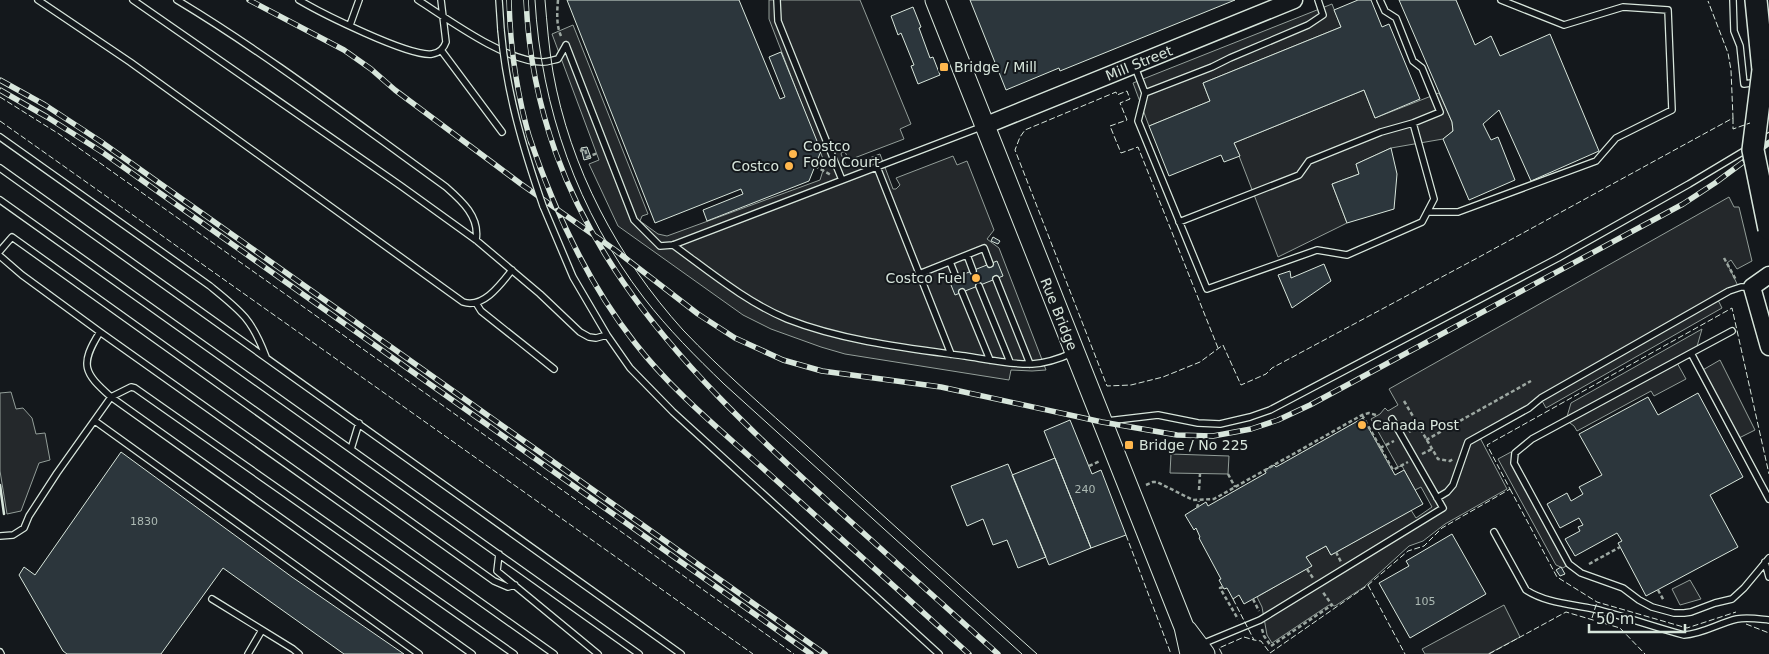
<svg xmlns="http://www.w3.org/2000/svg" width="1769" height="654" viewBox="0 0 1769 654" font-family="'DejaVu Sans',sans-serif">
<rect width="100%" height="100%" fill="#14181c"/>
<path fill="#24282b" stroke="#939e99" d="M769 0H860L911 124 900 129 904 139 849 160 845 152H842L841 154 846 165 848 166 880 154 893 189H896L900 185 896 178 953 156 957 165 967 161 994 230 987 239 999 248 1046 370 1032 371 1011 370 1009 380 845 354 821 347 771 329 743 315 618 226 589 164 599 160 552 34 573 25 648 214 642 216 640 221 658 234 667 236 820 180 825 164 769 19Z
M1332 4 1341 27 1203 83 1210 101 1149 126 1133 83Z
M1364 90 1375 118 1439 93 1452 122 1453 131 1443 139 1391 148 1356 164 1359 174 1332 184 1347 223 1278 257 1234 143Z
M1729 197 1734 207H1739L1752 261 1737 269 1731 260 1727 263 1739 288 1717 298 1722 308 1546 408 1541 399 1479 436 1507 489 1445 524 1423 541 1409 546 1364 587 1335 606 1329 605 1272 643 1267 635 1262 607 1257 597 1311 566 1306 557 1326 546 1331 555 1411 510 1416 518 1432 507 1421 487 1415 490 1402 466 1398 467 1371 419 1380 414 1385 408 1388 411 1398 405 1389 389Z
M1702 329 1696 350 1676 361 1686 379 1654 396 1651 391 1577 431 1574 426 1566 420 1571 403Z
M1720 360 1755 430 1737 439 1701 371Z
M11 392 16 409 23 408 32 418 36 434 45 433 50 460 39 463 21 511 7 514 0 471V393Z
M1511 452 1515 453 1514 457 1569 564 1563 568 1556 565 1498 459Z
M1171 454 1229 456 1228 474 1170 473Z
M1690 580 1701 599 1680 605 1672 589Z
M1504 605 1520 637 1488 654H1425L1422 649Z"/>
<path fill="#2c363c" stroke="#d8e6dc" d="M567 0H739L780 99 785 97 769 57 781 52 821 151 809 181 707 221 703 210 743 194 741 189 655 223Z
M970 0H1235L1060 71 1059 68 1006 90Z
M1358 0H1371L1382 27 1389 24 1420 99 1375 118 1364 90 1234 143 1240 156 1224 162 1221 155 1169 176 1149 126 1210 101 1203 83 1341 27 1334 10Z
M1399 0H1456L1475 45 1491 36 1500 56 1550 34 1599 151 1531 181 1499 110 1483 124 1491 140 1498 137 1515 180 1469 200 1443 139 1453 131 1452 122Z
M913 7 921 27 919 28 930 58 933 57 940 75 918 84 911 66 914 65 901 33 898 35 891 16Z
M587 147 591 158 584 160 581 148Z
M1391 148 1397 174 1394 209 1347 223 1332 184 1359 174 1356 164Z
M993 237 1000 241 998 244 991 241Z
M997 261 1003 276 955 295 949 280Z
M1324 264 1331 281 1292 308 1278 275 1290 271 1291 278Z
M1698 393 1743 477 1710 495 1738 547 1646 596 1618 543 1622 541 1617 533 1575 556 1565 539 1580 531 1578 527 1583 525 1579 518 1560 528 1547 504 1567 493 1571 501 1583 494 1579 487 1602 475 1579 434 1648 397 1658 415Z
M1363 418 1395 475 1404 470 1423 504 1331 555 1326 546 1306 557 1312 566 1244 604 1239 595 1233 599 1227 588 1224 589 1219 580 1221 579 1199 538 1200 537 1196 528 1194 530 1185 515 1206 502 1208 506 1266 473 1265 470 1274 465 1276 467Z
M1070 420 1092 474 1101 470 1126 535 1091 548 1044 431Z
M121 452 292 577 404 654H344L223 568 161 654H67L63 651 19 575 24 567 35 575Z
M1055 458 1091 548 1049 565 1012 475Z
M1008 464 1046 557 1018 568 1007 540 993 545 983 519 967 526 951 486Z
M1452 534 1486 594 1410 638 1379 583 1409 566 1406 561Z
M1561 567 1565 574 1560 576 1556 570Z"/>
<g fill="none" stroke-linecap="round" stroke-linejoin="round">
<defs>
<path id="lane" d="M38 0 130 62 463 302C483 309 501 284 512 270
M133 0 401 186 476 240 540 294 580 332 589 337 596 338 607 335
M177 0C270 56 358 124 446 187 462 201 480 217 476 240
M299 0C321 13 409 57 432 54 439 53 444 48 446 42L441 0
M418 0C449 20 506 62 543 62 548 62 553 60 558 59L566 45
M499 0 501 30
M777 0 778 21 842 180
M1733 0 1734 31 1740 46 1744 84 1758 82
M350 25 359 0
M566 45 634 220 660 246 673 245 981 127
M441 50 502 132
M1135 67 1145 93 1212 67 1230 58 1308 25 1323 15 1318 0
M1145 93 1138 121 1207 289 1317 250 1347 255 1422 222 1434 199 1413 123
M0 137 210 286C241 311 252 319 266 357
M1759 142 1769 136
M877 167 951 354
M0 168 681 654
M0 200 639 654
M543 206 573 277 607 335 630 368 673 412 939 654
M1428 212H1458L1596 161 1616 138 1672 110 1668 10 1623 7 1564 25 1501 0
M1179 222 1299 175 1309 161 1381 132 1413 123 1440 112 1422 68 1413 61 1396 18 1385 11 1380 0
M673 245C709 271 746 302 787 319 843 341 906 348 965 356 985 359 1013 365 1032 364 1047 363 1059 359 1072 353
M0 251 12 237 494 581 508 587 515 585
M967 255 973 271
M0 256 22 275 100 332 554 654
M950 262 956 277
M919 274 984 248 990 264
M996 279 1030 364
M979 286 1010 362
M962 292 990 360
M476 303 481 311 554 369
M100 332C79 365 84 373 111 397L472 654
M1691 353 1732 331
M95 421 419 654
M1107 421 1158 415 1198 423 1220 424 1250 417 1270 410 1558 258 1689 184 1749 148
M351 449 359 423
M1437 498 1447 492 1453 485 1468 442 1529 408 1541 398 1729 291 1741 287H1750
M1769 499 1691 353 1532 439 1515 453 1514 463 1569 564 1581 573 1623 588 1639 600 1652 607 1674 613H1684L1691 612 1715 603 1732 599 1744 588 1769 558
M1494 532 1526 590C1546 603 1571 604 1594 609 1624 616 1654 627 1684 635 1703 634 1719 623 1737 619 1748 617 1759 619 1769 620
M0 536 13 535 24 528 29 516 57 473 111 397 131 387 135 388 514 654
M499 554 497 571 598 654
M1765 562 1769 577
M212 599 293 649 299 654
M1202 644 1260 620 1443 508 1392 419
M0 652 1 654
M248 654 262 630"/>
<path id="secondary" d="M984 126 1294 0
M1752 287 1769 347
M1752 287 1769 275"/>
<path id="primary" d="M935 0 1184 627 1190 654
M1187 630 1205 654"/>
<path id="highway" d="M1756 0 1763 70"/>
</defs>
<use href="#lane" stroke="#d8e6dc" stroke-width="8"/>
<use href="#secondary" stroke="#d8e6dc" stroke-width="19"/>
<use href="#primary" stroke="#d8e6dc" stroke-width="21"/>
<use href="#highway" stroke="#d8e6dc" stroke-width="24"/>
<path stroke="#9da8a2" stroke-width="2.5" stroke-dasharray="4 2.5" stroke-linecap="butt" d="M558 0C557 12 556 27 562 38
M580 151 585 149 587 157 598 153
M815 166 831 175
M1724 258 1736 280
M1404 401 1438 459 1450 461 1453 459
M1362 415 1393 470 1408 462
M1409 432 1419 427
M1426 440 1531 381
M1380 448 1394 441
M1422 454 1432 449
M1089 466 1100 461
M1228 474 1235 487
M1146 485 1153 482H1157L1193 500 1214 499 1362 415 1369 413 1376 415
M1199 490 1200 474
M1197 508 1199 501
M1336 552 1341 562
M1589 564 1620 547
M1307 569 1313 578
M1223 587 1220 588 1238 619
M1658 590 1664 601
M1253 599 1259 611
M1262 629 1264 636 1271 646 1332 605 1322 591"/>
<use href="#lane" stroke="#14181c" stroke-width="5.5"/>
<use href="#secondary" stroke="#14181c" stroke-width="16"/>
<use href="#primary" stroke="#14181c" stroke-width="19"/>
<use href="#highway" stroke="#14181c" stroke-width="21"/>
<path stroke="#d8e6dc" stroke-width="1" d="M535 0C541 108 578 212 644 298 668 329 696 357 724 384L1022 654
M545 0C547 24 549 48 553 72 570 168 618 258 683 330 722 371 765 408 807 446 883 516 960 585 1037 654"/>
<defs>
<path id="rail" d="M249 0 344 50 371 69 395 90 521 184 615 250 698 314 735 338 783 360 822 371 941 387 1102 422 1177 435 1213 436 1251 429 1278 420 1310 405 1683 204 1715 183 1769 143
M509 0C510 48 517 96 531 143
M526 0C536 223 674 362 830 503 886 553 942 604 998 654
M0 80 45 105 100 141 825 654
M0 90 47 117 102 152 811 654
M529 136C554 210 587 282 635 343 673 392 722 431 767 472 835 533 902 593 969 654"/>
</defs>
<use href="#rail" stroke="#d8e6dc" stroke-width="5.5"/>
<use href="#rail" stroke="#14181c" stroke-width="4" stroke-dasharray="11" stroke-linecap="butt"/>
<defs>
<path id="lane-bridge" d="M501 30C506 91 523 148 543 206"/>
<path id="highway-bridge" d="M1763 70 1753 150 1769 229"/>
</defs>
<use href="#lane-bridge" stroke="#d8e6dc" stroke-width="8" stroke-linecap="butt"/>
<use href="#highway-bridge" stroke="#d8e6dc" stroke-width="24" stroke-linecap="butt"/>
<use href="#lane-bridge" stroke="#14181c" stroke-width="5.5"/>
<use href="#highway-bridge" stroke="#14181c" stroke-width="21"/>
<path stroke="#d8e6dc" stroke-width="1" stroke-dasharray="6 2.5" stroke-linecap="butt" d="M0 97 59 134 794 654
M1733 118V129L1750 123
M0 121 753 654
M1218 348 1138 147 1121 153 1110 126 1127 120 1120 103 1130 99 1127 91 1117 95 1116 92 1025 130 1020 137 1015 150 1107 386 1131 385 1163 377 1200 362 1223 345 1241 385 1266 374 1272 368 1481 256 1733 118 1731 70 1728 53 1708 1
M1510 489 1557 577 1597 602 1687 628 1736 612
M1126 535 1171 654
M1368 585 1405 654
M1233 599 1254 640 1261 641 1270 653 1368 585 1408 551 1424 546 1442 528 1510 489 1487 445 1732 308 1769 474
M1592 618 1597 602
M1746 624 1769 633
M1222 654 1219 648 1244 637 1254 640
M1489 654 1566 612 1620 628 1645 654"/>
<path stroke="#d8e6dc" stroke-width="2.5" d="M0 485 4 514"/>
</g>
<g fill="#ffb74d" stroke="#14181c" stroke-width="2">
<rect x="939" y="62" width="10" height="10" rx="2.5"/>
<circle cx="793" cy="154" r="5"/>
<circle cx="789" cy="166" r="5"/>
<circle cx="976" cy="278" r="5"/>
<circle cx="1362" cy="425" r="5"/>
<rect x="1124" y="440" width="10" height="10" rx="2.5"/>
</g>
<g text-anchor="middle" dominant-baseline="central" stroke-width="4" stroke-linejoin="round" paint-order="stroke">
<g font-size="11" fill="#adbab4">
<text x="1085" y="489">240</text>
<text x="144" y="521">1830</text>
<text x="1425" y="601">105</text>
</g>
<g font-size="14" fill="#d8e6dc" stroke="#14181c">
<text transform="translate(1139 63) rotate(-22)">Mill Street</text>
<text transform="translate(1059 314) rotate(68)">Rue Bridge</text>
</g>
<g font-size="14" fill="#d8e6dc" stroke="#14181c" text-anchor="start">
<text x="954" y="67">Bridge / Mill</text>
<text x="803" y="146">Costco<tspan x="803" dy="16">Food Court</tspan></text>
<text x="779" y="166" text-anchor="end">Costco</text>
<text x="966" y="278" text-anchor="end">Costco Fuel</text>
<text x="1372" y="425">Canada Post</text>
<text x="1139" y="445">Bridge / No 225</text>
</g>
</g>
<path d="M1589 624v8h96v-8" fill="none" stroke="#d8e6dc" stroke-width="2.5"/>
<text x="1596" y="624" font-size="15" fill="#d8e6dc" stroke="#14181c" stroke-width="4" paint-order="stroke">50 m</text>
</svg>
